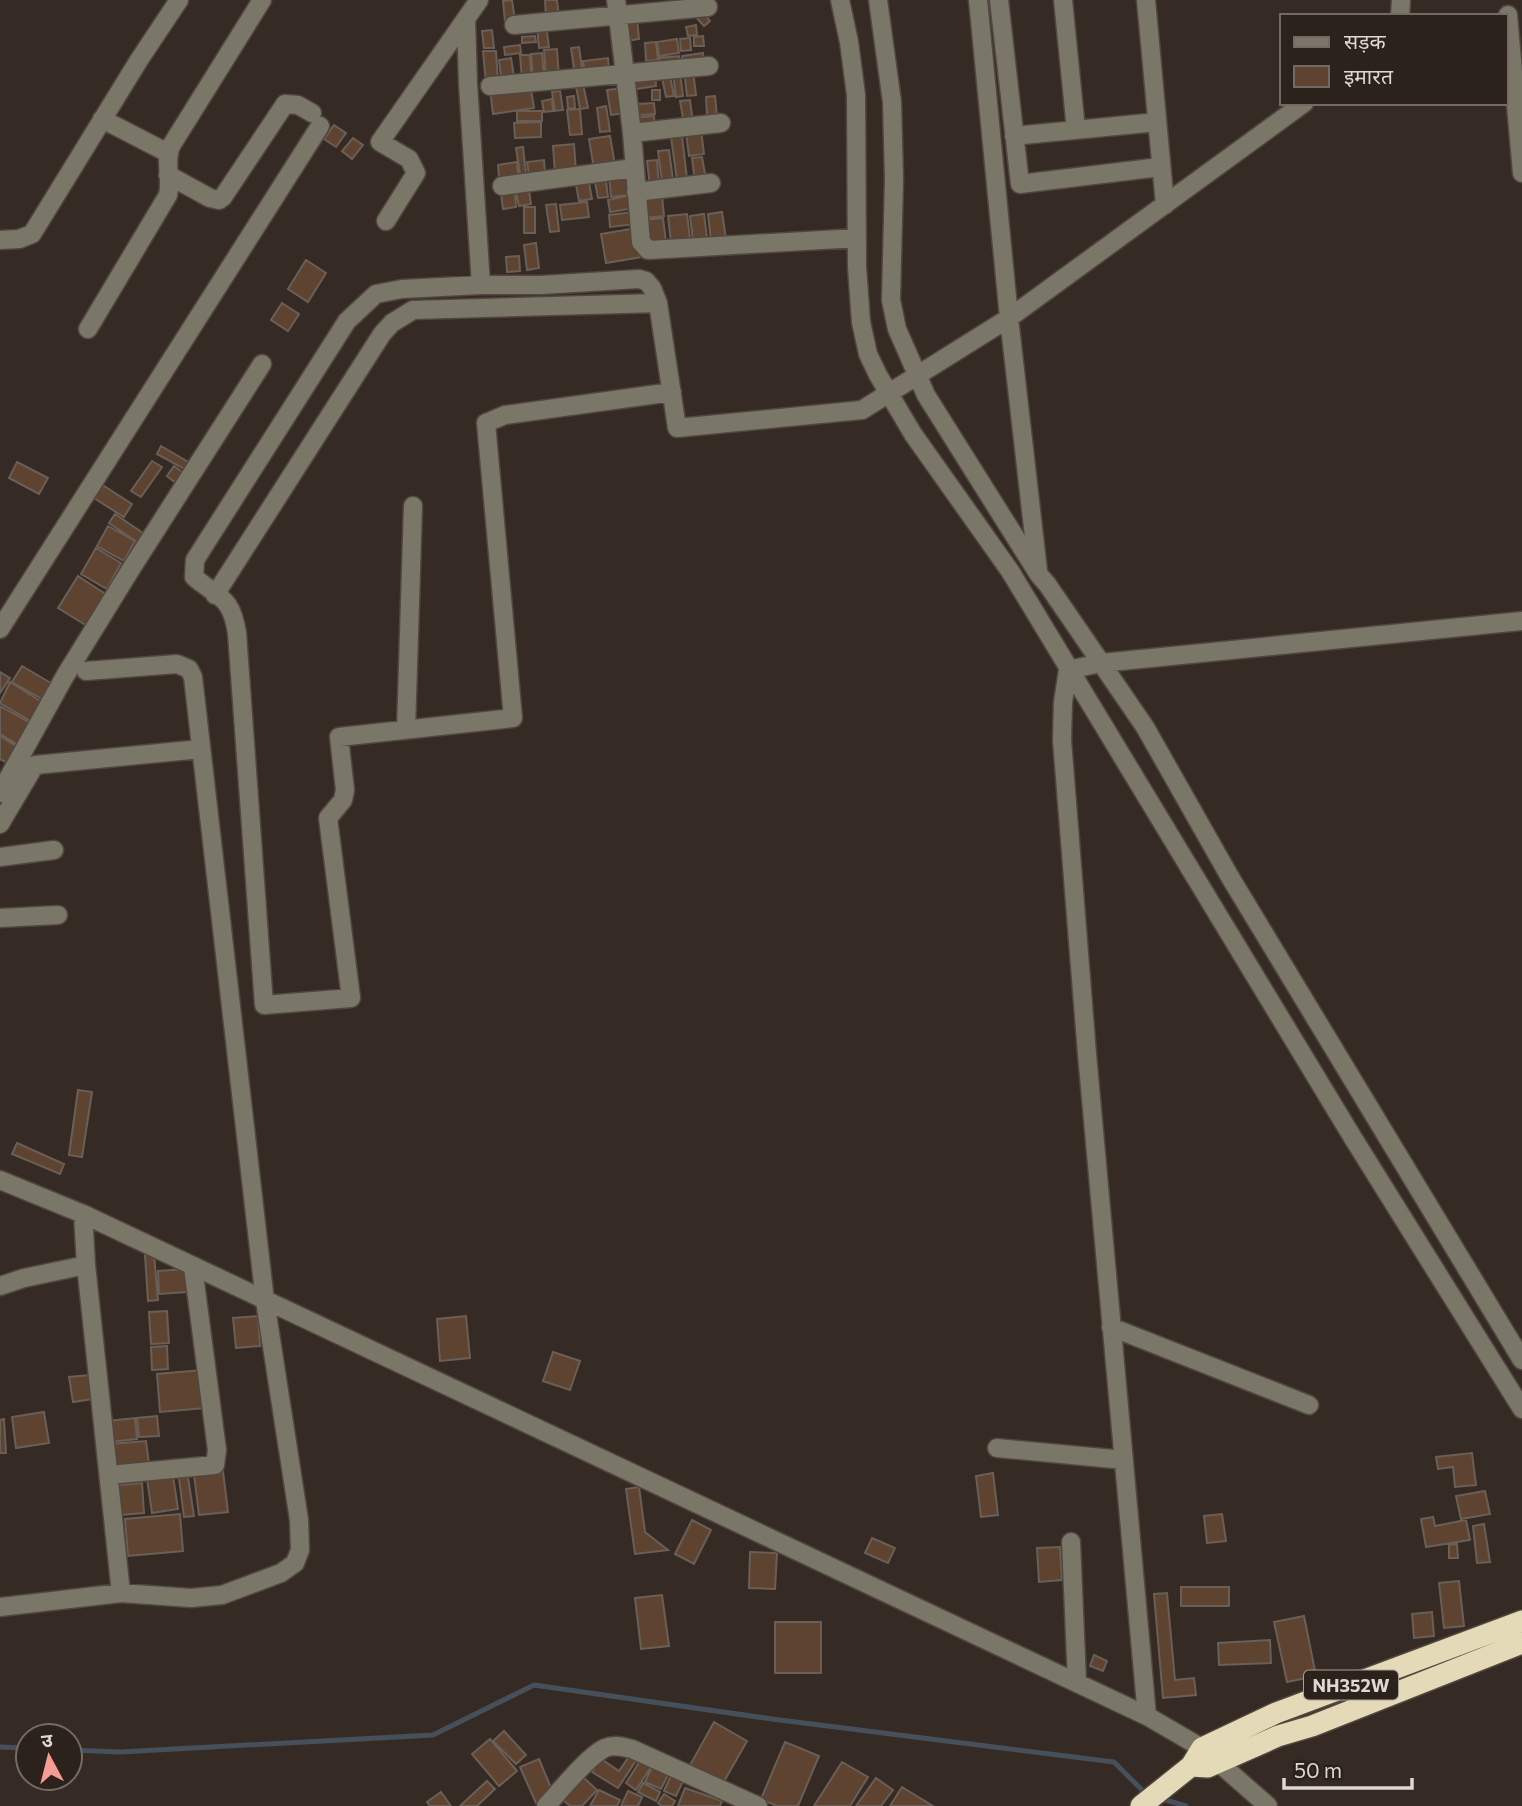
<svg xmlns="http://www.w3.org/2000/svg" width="1522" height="1806" viewBox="0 0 1522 1806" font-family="Commissioner,'Noto Sans Devanagari',sans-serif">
<rect width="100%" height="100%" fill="#362b24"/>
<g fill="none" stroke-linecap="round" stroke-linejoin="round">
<path stroke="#45505c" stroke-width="5" d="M0 1747 28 1748
M70 1750 120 1752 433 1735 534 1685 772 1719 1114 1762 1146 1794
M1159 1798 1186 1806"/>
</g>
<path fill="#5d4330" stroke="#6a5f57" stroke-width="2" d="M512 0 515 21 505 22 503 1Z
M545 0H557L559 18 546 19Z
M702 10 710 21 704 26 695 16Z
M637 18 639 39 626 41 623 20Z
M546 25 549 47 539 48 537 27Z
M696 25 697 35 688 36 686 27Z
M492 30 494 48H484L482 31Z
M535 36 536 42 522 43V37Z
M703 36 704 46H694V37Z
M690 38 691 50 681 51 680 39Z
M677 39 679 53 659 56 657 42Z
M656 42 658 60 646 61 645 43Z
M520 45 521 53 505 55 504 47Z
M579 47 583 75 575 76 571 48Z
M557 49 559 77 546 78 544 50Z
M483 51H496L498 82 486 83Z
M542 53 544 77 533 78 531 54Z
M703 53 704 64 683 67 682 56Z
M520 55H530L531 78 522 79Z
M679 56 680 67 661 69 659 58Z
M511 58 515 82 502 84 499 60Z
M608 58 609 71 585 74 583 61Z
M693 70 696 95 687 96 684 71Z
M669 71 674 96 666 97 661 73Z
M680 72 683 96 676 97 673 73Z
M655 74 656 86 630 90 628 78Z
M530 83 534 108 493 114 490 89Z
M583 84 588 108 580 109 576 86Z
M622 88 626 113 611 115 607 90Z
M652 90H660V100H652Z
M560 91 563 110 555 111 552 92Z
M574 96 575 108 568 109 567 97Z
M715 96 717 116 707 117 706 97Z
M552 99 553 111 544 112 542 101Z
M690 100 693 123 684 124 680 101Z
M654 103 655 114 639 115 638 104Z
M606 106 610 131 600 132 597 108Z
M580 109 582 134 570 135 567 110Z
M517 111H542V121H517Z
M654 116 655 130 634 131 633 118Z
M541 122V137L515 138 514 123Z
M334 125 346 133 336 147 324 139Z
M701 130 704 154 689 156 686 132Z
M610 136 615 165 594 169 589 139Z
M682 136 687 179 677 181 671 137Z
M353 138 363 145 352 159 342 151Z
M574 144 576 171 555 173 553 146Z
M523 147 526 174 520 175 516 148Z
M669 150 673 180 662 182 658 151Z
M702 157 706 180 695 182 692 158Z
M544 160 545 174 529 175 527 162Z
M657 160 659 185 650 186 647 161Z
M517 162 518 176 499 178 498 165Z
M627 175 629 195 611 197 609 176Z
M588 177 592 199 579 201 575 179Z
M606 181 608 197 598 198 595 182Z
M529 190 531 204 519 206 516 192Z
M515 192 516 207 503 209 501 194Z
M632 195 635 208 610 212 608 200Z
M662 195 664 216 644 218 642 197Z
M587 202 589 217 562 220 560 205Z
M556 204 559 231 550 232 546 205Z
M524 207H535V233H524Z
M634 212 636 224 610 227 609 215Z
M722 212 726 239 711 241 708 214Z
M687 214 690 239 671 242 668 216Z
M704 214 707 238 693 240 690 216Z
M663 218 666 243 645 246 643 220Z
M637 228 642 257 606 263 601 234Z
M536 243 539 268 527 270 524 245Z
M519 256 520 271 507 272 506 257Z
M306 260 326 273 308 302 288 289Z
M282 303 299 314 288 331 271 320Z
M161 446 190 463 186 470 157 454Z
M152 461 162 467 141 497 131 491Z
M17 462 48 478 39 494 9 478Z
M174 466 185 474 177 484 167 476Z
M98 482 132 504 124 517 89 495Z
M115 514 143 533 137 542 109 523Z
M108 526 135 541 124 561 97 546Z
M96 548 121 563 107 589 81 574Z
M78 576 107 595 87 626 58 608Z
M22 666 56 686 47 702 12 682Z
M0 672 10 678 0 693Z
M10 682 45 704 34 723 0 703Z
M0 706 34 725 22 747 0 734Z
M0 736 21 749 11 765 0 759Z
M78 1090 92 1092 82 1157 69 1155Z
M17 1143 64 1164 60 1174 12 1154Z
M154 1254 158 1300 148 1301 145 1255Z
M185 1269 187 1292 159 1294 158 1271Z
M167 1311 169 1343 151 1344 149 1312Z
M258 1316 260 1346 236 1348 233 1318Z
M466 1316 470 1358 440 1361 437 1319Z
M167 1346 168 1369 152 1370 151 1347Z
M553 1352 580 1361 570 1390 543 1381Z
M202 1370 205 1408 160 1412 157 1374Z
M90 1375 93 1399 73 1402 69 1377Z
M44 1412 49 1443 16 1448 12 1417Z
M157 1416 159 1436 139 1437 137 1418Z
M135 1418 137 1439 110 1442 108 1421Z
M4 1419 6 1453H0V1420Z
M146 1441 149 1464 113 1468 111 1444Z
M1472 1453 1476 1485 1455 1487 1453 1467 1438 1469 1436 1457Z
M223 1471 228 1512 199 1515 194 1474Z
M993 1473 998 1515 981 1517 976 1476Z
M173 1476 178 1509 152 1513 147 1479Z
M188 1477 194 1516 184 1517 179 1478Z
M142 1483 144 1513 121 1515 119 1485Z
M639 1487 645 1532 668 1550 635 1554 626 1489Z
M1485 1491 1490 1514 1461 1519 1456 1496Z
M180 1514 183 1551 128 1556 125 1519Z
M1222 1514 1226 1541 1207 1543 1204 1516Z
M1433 1517 1435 1526 1466 1520 1470 1540 1426 1547 1421 1519Z
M692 1520 711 1530 694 1564 675 1554Z
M1484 1524 1490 1562 1477 1563 1473 1526Z
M872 1538 895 1548 888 1563 865 1553Z
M1457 1544 1458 1558H1449V1545Z
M1060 1547 1062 1580 1039 1582 1037 1548Z
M750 1552 777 1553 775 1589 749 1588Z
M1459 1581 1464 1626 1444 1628 1439 1583Z
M1181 1587H1229V1606H1181Z
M1167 1593 1175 1680 1194 1678 1196 1695 1163 1698 1154 1594Z
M662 1595 669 1646 641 1649 635 1598Z
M1432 1612 1434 1636 1414 1638 1412 1614Z
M1304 1616 1316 1676 1287 1682 1274 1622Z
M775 1622H821V1673H775Z
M1270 1640 1271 1663 1219 1665 1218 1643Z
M1094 1655 1107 1661 1103 1671 1090 1666Z
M714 1722 747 1741 722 1785 689 1767Z
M504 1731 526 1755 516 1764 493 1741Z
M490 1739 517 1771 499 1786 472 1754Z
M785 1742 819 1756 798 1806H777L761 1799Z
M630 1755 637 1759 618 1788 592 1772 601 1759 619 1771Z
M539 1759 554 1795 536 1803 520 1767Z
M640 1761 651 1767 636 1790 626 1783Z
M842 1762 868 1777 850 1806H814Z
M653 1765 669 1773 661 1789 645 1782Z
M672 1773 684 1779 676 1796 664 1791Z
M584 1778 597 1790 582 1806H570L563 1800Z
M876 1778 893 1790 881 1806H856Z
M487 1781 495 1789 477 1806H460Z
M643 1783 660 1792 656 1801 638 1792Z
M902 1787 933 1806H890Z
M685 1788 722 1801 720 1806H678Z
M599 1790 620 1800 617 1806H590Z
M628 1791 642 1797 638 1806H621Z
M441 1792 451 1806H430L427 1802Z
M664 1794 675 1801 672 1806H662L658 1803Z"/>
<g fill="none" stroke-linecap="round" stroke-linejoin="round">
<defs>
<path id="minor" d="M616 0 632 133 641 242 648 250 857 238
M840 0 849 42 856 95 857 267 861 322 868 354 878 375 913 434 1010 571 1353 1138 1522 1409
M878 0 892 102 894 179 891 300 897 329 926 395 1039 575 1047 584 1145 727 1230 877 1522 1360
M978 0 1009 318 1038 571
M999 0 1020 184 1160 167
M1063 0 1076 130
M1146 0 1165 205
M1508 15 1522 173
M1400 16 1401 0
M466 20 468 84 481 285
M514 25 708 7
M490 86 709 66
M102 119 168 153
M632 133 721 123
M1014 136 1157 122
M168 175 210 198 219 200 223 197 285 104 298 105 312 113
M502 186 634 168
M636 192 711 183
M386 221 416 173 409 159 380 142 479 0
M0 240 19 239 32 234 139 60 179 0
M88 329 168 195C172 178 164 163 171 146L262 0
M672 392 505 415 486 423 513 718 339 737 345 790 343 800 328 818 351 998 264 1005 237 633C231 596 220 599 194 577L195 560 347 321 376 294 402 289 481 285H541L639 279 646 281 652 288 658 303 677 428 862 410 1009 318 1304 103
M215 595 382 334 392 323 413 310 658 303
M0 629 320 126
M406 730 413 506
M0 793 65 676 131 569 262 364
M0 824 35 765 201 749
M0 857 54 850
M0 918 58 915
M0 1180 83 1214 1147 1716 1202 1748 1268 1806
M83 1214 86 1265 121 1593
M0 1286 24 1278 86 1265
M1111 1327 1309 1405
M997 1448 1124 1460
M109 1475 215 1465 217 1450 193 1267
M1071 1542 1077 1682
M0 1607 121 1593 191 1598 222 1595 281 1573 295 1563 300 1550 299 1520 265 1301 193 677 189 669 177 664 86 671
M1147 1716 1087 1054 1062 740 1063 702 1068 670 1101 663 1522 621
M546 1806C560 1791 588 1756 605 1748 614 1744 623 1747 632 1749L758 1806"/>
<path id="highway" d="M1191 1766 1208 1767 1278 1736 1312 1726 1522 1643
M1141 1806 1191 1766 1202 1748 1276 1713 1522 1621"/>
</defs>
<use href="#minor" stroke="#514740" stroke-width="21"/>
<use href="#highway" stroke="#514740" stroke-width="24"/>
<use href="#minor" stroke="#7a7668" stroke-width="18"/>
<use href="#highway" stroke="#e5dab7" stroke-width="21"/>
</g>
<g text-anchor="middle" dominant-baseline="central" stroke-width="5" stroke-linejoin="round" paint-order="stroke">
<rect fill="#2b221b" stroke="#a8a19b" stroke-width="2" x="1304" y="1670.5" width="94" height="29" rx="5"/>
<g font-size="18" font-weight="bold" fill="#ded7d2">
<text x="1351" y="1685">NH352W</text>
</g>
</g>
<rect x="1280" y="14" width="228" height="91" fill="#2b221b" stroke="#736a64" stroke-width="2"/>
<rect x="1294" y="37" width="35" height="10" fill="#7a7668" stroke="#736a64" stroke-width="2"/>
<text x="1344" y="49" font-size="21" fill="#ded7d2">सड़क</text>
<rect x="1294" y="66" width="35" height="21" fill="#5d4330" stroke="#736a64" stroke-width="2"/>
<text x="1344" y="84" font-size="21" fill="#ded7d2">इमारत</text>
<g transform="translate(49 1757) rotate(353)"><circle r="33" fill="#2b221b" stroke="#736a64" stroke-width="2"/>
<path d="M0-5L12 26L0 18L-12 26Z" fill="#f59c93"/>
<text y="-10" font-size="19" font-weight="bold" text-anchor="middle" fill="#ded7d2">उ</text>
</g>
<path d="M1284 1778v10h128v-10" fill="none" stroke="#ded7d2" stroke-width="3.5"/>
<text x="1294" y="1778" font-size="21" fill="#ded7d2" stroke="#2b221b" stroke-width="5" paint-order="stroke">50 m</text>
</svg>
